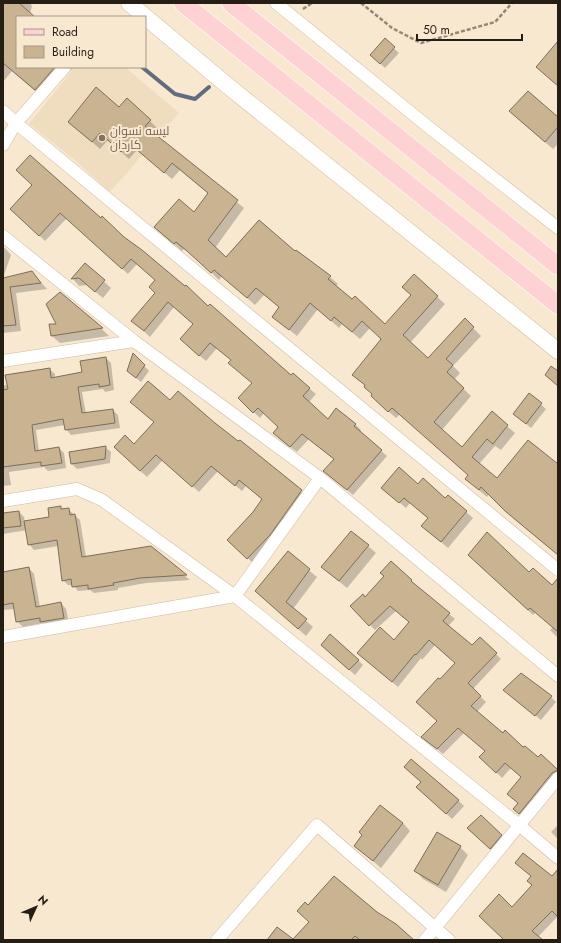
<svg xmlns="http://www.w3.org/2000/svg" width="561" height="943" viewBox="0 0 561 943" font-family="Jost,Cairo,sans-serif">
<rect width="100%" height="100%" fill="#f8e8d0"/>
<path fill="#f0dcbe" d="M75 67H125L179 113 110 192 75 160 29 124Z"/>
<path fill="#0003" d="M3 3H30L32 6 30 14 33 17H17V67H74L44 99 12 71 3 82Z
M385 40 399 53 385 68 371 55Z
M119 108 150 121 157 128 153 133 244 208 215 248 226 259 295 253 330 277 338 284 336 286 385 325 412 295 414 276 445 304 410 343 428 360 465 320 481 336 453 366 460 373 454 380 471 396 442 430 462 448 492 413 515 433 501 450 495 446 479 464 497 479 558 466V555L513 518 489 494 487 497 474 486 466 479 469 475 400 414 396 418 379 403 382 339 370 328 360 339 342 324 339 328 318 309 297 336 273 317 280 308 264 295 255 305 222 276 219 280 196 258 184 249 182 251 163 235 194 213 209 194 180 170 172 179 137 150 129 159 108 140 100 149 69 122Z
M558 118V144L553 149 518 119Z
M33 185 123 237 291 377 293 374 310 389 316 394 309 402 328 420 355 424 361 430 360 432 387 456 353 495 331 477 335 460 309 439 297 452 280 439V427L264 413 260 418 245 404 253 383 232 360 217 348 206 361 187 345 194 324 174 307 150 337 133 321 156 293V280L137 264 128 274 67 218 45 241 12 209Z
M5 248 11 255 3 278 32 272 47 289 16 293 21 331 3 333V249Z
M85 264 111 288 103 298 87 285 79 286 73 279Z
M60 293 102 329 109 336 60 343 52 336 58 325Z
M134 355 149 371 141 382 128 371Z
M106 358 111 363 114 390 105 392 103 389 82 392 86 414 113 410 118 415 120 428 71 435 66 429 65 425 36 430 39 451 59 448 64 453 66 468 48 471 44 467 9 472 11 485 3 486V386L49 369 55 374V378L83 373Z
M529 394 546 409 531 428 514 414Z
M170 402 215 424 307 497 254 564 235 546 263 500 246 486 242 491 218 471 199 492 163 460 147 477 121 453 134 445 155 423Z
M106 448 111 452 110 463 77 469 72 464 70 453Z
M418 485 445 500 448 496 473 518 448 548 422 526 429 519 410 503 406 508 389 494Z
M60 507 63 510 68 509 80 520 86 557 150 547 190 580 146 583 118 588V590L94 593 90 590 78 591 73 585H68L63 580 58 546 34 550 29 544 27 530 3 534V515L19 512 24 517 25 522 50 518Z
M368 546 376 553 347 588 330 574Z
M288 553 317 577 293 609 313 627 306 636 264 598Z
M474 560 529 573 558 591V638L550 630 553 627 536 612 533 615Z
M391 562 416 587 455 619 448 626 472 646 480 638 501 659 473 689 486 702 477 712 503 734 538 759 541 756 558 771V778L525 819 514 809 519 803 523 778 511 768 502 778 481 757 486 752 464 733 443 754 428 742 438 721 440 681 456 663 435 645 422 660 421 658 398 687 358 653 394 641 410 622 396 611 375 630 352 606 365 598 385 576Z
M29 568 34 574 40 607 61 603 66 609 69 623 47 627 43 623 23 627 17 621 15 609 3 610V572Z
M327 650 358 660 363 665 355 675Z
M504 690 551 697 556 702 541 720Z
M440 783 464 806 452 819 423 792Z
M481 816 506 841 495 854 469 828Z
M403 823 410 831 381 868 355 846Z
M558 825V839L551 832Z
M460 847 468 855 446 892 423 879 416 871Z
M522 869 558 880V916L538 937 541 940H505L512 908 533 886 532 877Z
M309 906 376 913 412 940H294L310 922Z"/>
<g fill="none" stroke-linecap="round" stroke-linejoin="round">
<path stroke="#606d81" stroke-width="4" d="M142 67 175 94 195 99 209 87"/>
</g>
<path fill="#c9b390" stroke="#7c6e59" d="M3 3H19L35 17H17V67H55L35 90 3 63Z
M385 38 395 47 380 64 370 55Z
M558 41V86L536 67Z
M96 87 119 107 127 98 151 120 145 126 238 200 208 240 226 257 259 220 295 251 296 250 331 276 328 279 352 299 355 296 385 324 411 295 402 287 414 274 438 296 403 335 428 358 465 318 474 327 446 359 453 365 447 372 464 388 434 422 462 447 492 411 508 425 493 444 487 439 472 457 497 478 528 440 558 464V555L505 511 481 487 479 490 465 479 468 475 392 408 388 412 371 396 372 394 364 387 365 385 352 375 381 339 362 321 352 332 334 317 331 321 310 303 289 330 272 317 279 307 256 288 247 298 214 270 211 273 187 251 176 242 174 244 154 227 179 199 194 212 208 193 172 163 164 173 129 143 121 152 100 133 92 142 68 122Z
M528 91 558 117V127L545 142 509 111Z
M30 155 101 218 102 216 124 237 142 250 185 286 186 285 208 306 210 304 291 375 293 373 310 388 303 396 328 419 336 408 356 424 354 426 382 450 347 490 323 471 334 459 302 434 290 447 273 433 278 427 258 408 253 413 238 398 252 383 228 363 231 360 210 343 199 356 180 339 193 324 168 302 144 331 131 321 155 293 149 287 155 280 131 259 122 269 60 213 39 236 10 209 32 185 16 170Z
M85 263 105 280 95 292 79 278 71 279Z
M32 271 41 283 10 287 16 325 3 326V278Z
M60 292 103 328 51 336 49 324H56L46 304Z
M133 353 145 365 136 378 127 371Z
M106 357 110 385 99 387V384L78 387 82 413 113 409 115 423 65 430 63 419 32 425 35 451 59 447 62 463 41 466V462L3 467V390L8 389 5 375 50 368 51 378 82 372 80 361Z
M551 366 558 371V386L545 375Z
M148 381 170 400 178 391 215 423 238 441 240 440 302 490 270 535 247 559 227 540 253 512 262 499 239 480 235 486 211 466 192 487 156 455 140 471 114 447 125 435 134 444 154 422 130 402Z
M529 393 542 403 526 424 513 414Z
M106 446 105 459 71 464 69 452Z
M399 467 418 484 423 478 445 498 448 495 467 511 441 542 421 526 428 518 404 498 399 503 381 488Z
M61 506V509L69 508 70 515 75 514 82 557 151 546 187 575 140 578 113 583 114 585 88 589V585L72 587 71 579 62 581 57 540 28 545 24 521 49 517 48 508Z
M19 511 21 526 3 528V513Z
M351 531 369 545 339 581 321 567Z
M487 532 529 572 533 568 552 585 558 578V632L530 608 528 610 468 555Z
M288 551 310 569 286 602 307 619 298 629 255 591Z
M391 561 412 580 411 581 450 613 443 621 472 645 480 637 497 653 468 683 481 696 471 706 503 733 505 730 523 747 525 746 538 757 541 754 558 770 552 773 519 814 513 809 518 803 507 794 521 777 505 763 496 773 479 757 485 751 458 728 437 749 421 737 437 721 416 702 438 678 440 679 455 663 429 640 416 655 415 654 392 682 357 653 380 627 394 640 409 622 390 606 369 626 350 606 363 594 365 597 384 576 380 573Z
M29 567 36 607 61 602 64 618 40 622V618L16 622 13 603 3 605V572Z
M330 634 359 660 349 670 321 645Z
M521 673 552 696 535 716 503 690Z
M411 759 459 800 446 814 416 787 421 782 404 767Z
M380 805 403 823 373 861 354 846 362 835 359 832Z
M481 815 502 835 490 849 467 828Z
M437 832 461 846 438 885 414 871Z
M523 853 552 876 558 869V917L552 911 532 931 543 940H504L479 916 499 894 512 907 532 885 527 881 531 876 515 863Z
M334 876 377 912 396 924 414 940H360L355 936 351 940H267L277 927 293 939 309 922 297 911 305 902 308 905Z"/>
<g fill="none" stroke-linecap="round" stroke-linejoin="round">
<defs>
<path id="street" d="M276 3 431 129 558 228
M3 111 16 123 65 67
M3 145 16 123 558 570
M3 236 134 341 320 478 558 676
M3 361 134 341
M3 501 77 489 102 500 235 596 519 825 558 858
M3 637 235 596 320 478
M217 940 317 825 449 940
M425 940 558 778"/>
<path id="secondary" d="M129 3 228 86 558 351"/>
<path id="primary" d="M183 3 558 305
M231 3 558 266"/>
</defs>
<use href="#street" stroke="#cabba4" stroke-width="13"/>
<use href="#secondary" stroke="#cabba4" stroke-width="17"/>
<use href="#primary" stroke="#fff" stroke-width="19"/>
<path stroke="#938877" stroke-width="2.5" stroke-dasharray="4 2" stroke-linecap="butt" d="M361 3 392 28 421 43 495 22 512 3
M303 9 312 3"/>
<use href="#street" stroke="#fff" stroke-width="12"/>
<use href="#secondary" stroke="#fff" stroke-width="16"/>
<use href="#primary" stroke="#fed2d5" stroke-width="18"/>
</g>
<circle fill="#8d6e63" stroke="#f8e8d0" stroke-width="1.5" cx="102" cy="138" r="4"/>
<g text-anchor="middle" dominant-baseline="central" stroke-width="4" stroke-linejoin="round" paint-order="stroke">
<g font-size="12" fill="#785e54" stroke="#f8e8d0" text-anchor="start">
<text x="110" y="131">لیسه نسوان<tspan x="110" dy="14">کاردان</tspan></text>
</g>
</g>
<rect width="561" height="943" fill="none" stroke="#241e15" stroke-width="8"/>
<rect x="16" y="16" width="130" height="52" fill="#f8e8d0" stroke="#a39785"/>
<rect x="24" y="29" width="20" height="6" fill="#fed2d5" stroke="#a39785"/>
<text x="52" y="36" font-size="12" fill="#241e15">Road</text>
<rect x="24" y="46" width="20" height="12" fill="#c9b390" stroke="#a39785"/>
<text x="52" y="56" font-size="12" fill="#241e15">Building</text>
<g transform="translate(36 907) rotate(46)" stroke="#f8e8d0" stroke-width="3" paint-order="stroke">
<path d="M0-3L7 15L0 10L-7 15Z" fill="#241e15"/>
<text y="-6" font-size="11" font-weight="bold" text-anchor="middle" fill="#241e15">N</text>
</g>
<path d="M417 34v6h105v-6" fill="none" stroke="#241e15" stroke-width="2"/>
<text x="423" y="34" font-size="12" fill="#241e15" stroke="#f8e8d0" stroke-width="3" paint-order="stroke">50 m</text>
</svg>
